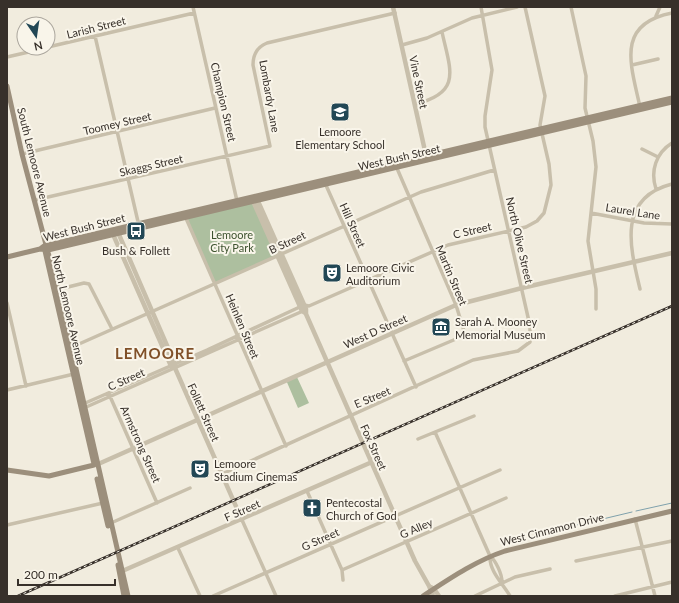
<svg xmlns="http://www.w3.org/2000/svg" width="679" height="603" viewBox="0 0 679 603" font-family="Lato,sans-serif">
<rect width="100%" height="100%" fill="#f1ecde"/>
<path fill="#adbf9f" d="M253 201 277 257 215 284 186 217Z
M296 375 309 403 298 408 286 380Z"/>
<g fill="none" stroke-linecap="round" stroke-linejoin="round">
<path stroke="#7fa1ac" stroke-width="1" d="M636 511 672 503
M586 523 632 512
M559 529 581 524"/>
<path stroke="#c8bfab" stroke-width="3.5" d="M193 7 237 201
M571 7 586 76 585 108 593 141 596 167 588 241 596 289V309
M656 16 660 7
M95 36 139 226
M402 45 427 38 472 18 517 7
M48 47 194 13
M7 57 46 48
M632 65 658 59
M415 104C463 93 450 69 442 32
M640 107C631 65 615 24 672 13
M642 149 658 157
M22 154 215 108
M396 166 456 305 464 331 462 335 456 339 404 361
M325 183 416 387
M656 189C650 171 656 153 672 143
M35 200 270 146 253 65C253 54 257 47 267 43L395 13
M591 213 644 223 672 224
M185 216 286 446
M640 289C630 247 617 198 672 184
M56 290 84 283 89 284 112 329
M7 303 26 386
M70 348 421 192 494 170
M7 390 74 374
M109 394 157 503
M83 404 207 350 304 305 309 306 448 245 526 227 537 221 544 213 551 185 549 164 540 125 545 96 525 7
M84 408 303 311
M435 432 490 556C489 571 503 584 510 596
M418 439 474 416
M222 474 473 360 518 351 530 342V326L485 127V116L492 70 481 7
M307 491 342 570 343 580
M635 519 655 596
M242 520 276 596
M111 523 190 488
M7 525 103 503
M178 548 200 596
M490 556C496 561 502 574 502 582
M576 561 672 541
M342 570 506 498
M213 596 500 470
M475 596 515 577 550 569
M615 596 672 582"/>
<path stroke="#c8bfab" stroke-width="4.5" d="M393 7 427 160
M254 198 253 201 302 311 305 313
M257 199 306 309V314L415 561 429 586 433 596
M117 230 175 364V368
M112 232 171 366 175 368 242 520
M96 465 456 305 522 288 672 253
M120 572 372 462
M431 587 434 589 439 596"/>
<path stroke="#9c8f7c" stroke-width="5" d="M7 86 22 154 58 290 128 596
M40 249 48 250 672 102
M45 251 94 464
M7 257 40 249 44 246 672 98
M7 470 49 476 94 465
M97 479 108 526
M118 565 124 596
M423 596C449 579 475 561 505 551L672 511"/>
<defs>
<path id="rail" d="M18 596 672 306"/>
</defs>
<use href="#rail" stroke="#37302a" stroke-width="2.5"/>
<use href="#rail" stroke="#f9f5ea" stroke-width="1" stroke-dasharray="3" stroke-linecap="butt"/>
</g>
<defs>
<symbol id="school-square" viewBox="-11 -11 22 22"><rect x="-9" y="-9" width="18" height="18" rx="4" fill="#224755" stroke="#f9f5ea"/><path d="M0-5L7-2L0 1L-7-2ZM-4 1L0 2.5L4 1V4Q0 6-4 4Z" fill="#fff"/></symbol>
<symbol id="bus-square" viewBox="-11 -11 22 22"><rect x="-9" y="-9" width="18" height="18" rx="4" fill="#224755" stroke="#f9f5ea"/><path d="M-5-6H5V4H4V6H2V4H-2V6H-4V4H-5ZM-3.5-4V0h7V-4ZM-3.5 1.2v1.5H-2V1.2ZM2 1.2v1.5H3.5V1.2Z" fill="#fff"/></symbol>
<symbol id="theatre-square" viewBox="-11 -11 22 22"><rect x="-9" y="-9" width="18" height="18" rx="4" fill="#224755" stroke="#f9f5ea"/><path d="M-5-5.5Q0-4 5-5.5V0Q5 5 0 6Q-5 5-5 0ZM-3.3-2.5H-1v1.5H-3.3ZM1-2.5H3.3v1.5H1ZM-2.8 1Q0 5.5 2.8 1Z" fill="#fff"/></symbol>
<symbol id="museum-square" viewBox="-11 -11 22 22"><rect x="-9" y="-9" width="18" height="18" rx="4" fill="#224755" stroke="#f9f5ea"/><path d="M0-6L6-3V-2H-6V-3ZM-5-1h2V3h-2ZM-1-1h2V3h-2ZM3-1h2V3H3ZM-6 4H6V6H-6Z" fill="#fff"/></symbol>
<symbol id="church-square" viewBox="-11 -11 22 22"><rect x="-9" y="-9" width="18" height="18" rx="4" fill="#224755" stroke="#f9f5ea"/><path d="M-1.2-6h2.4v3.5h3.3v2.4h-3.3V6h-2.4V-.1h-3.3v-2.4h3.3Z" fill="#fff"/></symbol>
</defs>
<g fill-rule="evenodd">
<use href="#school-square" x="329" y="101" width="22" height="22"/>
<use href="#bus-square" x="125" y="220" width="22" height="22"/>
<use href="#theatre-square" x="321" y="262" width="22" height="22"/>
<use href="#museum-square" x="430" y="316" width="22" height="22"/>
<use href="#theatre-square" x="189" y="458" width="22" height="22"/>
<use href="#church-square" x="301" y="497" width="22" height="22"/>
</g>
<g text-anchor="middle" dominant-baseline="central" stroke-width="4" stroke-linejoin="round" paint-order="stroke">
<g font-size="11" fill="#37302a" stroke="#f9f5ea">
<text transform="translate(96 27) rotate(-14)">Larish Street</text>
<text transform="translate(419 82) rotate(78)">Vine Street</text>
<text transform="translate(270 96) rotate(80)">Lombardy Lane</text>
<text transform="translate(224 102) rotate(77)">Champion Street</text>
<text transform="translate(117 123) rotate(-13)">Toomey Street</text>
<text transform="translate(399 157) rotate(-13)">West Bush Street</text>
<text transform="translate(35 162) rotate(76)">South Lemoore Avenue</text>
<text transform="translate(151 165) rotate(-13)">Skaggs Street</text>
<text transform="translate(633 211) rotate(9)">Laurel Lane</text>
<text transform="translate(353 225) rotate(66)">Hill Street</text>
<text transform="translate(84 227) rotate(-14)">West Bush Street</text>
<text transform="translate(472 230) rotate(-13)">C Street</text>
<text transform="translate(520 240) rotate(77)">North Olive Street</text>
<text transform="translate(287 242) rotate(-25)">B Street</text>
<text transform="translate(452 275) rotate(67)">Martin Street</text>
<text transform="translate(69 310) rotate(77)">North Lemoore Avenue</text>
<text transform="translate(243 326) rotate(67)">Heinlen Street</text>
<text transform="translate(375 331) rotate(-24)">West D Street</text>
<text transform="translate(126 379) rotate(-24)">C Street</text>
<text transform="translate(372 397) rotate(-23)">E Street</text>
<text transform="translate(204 412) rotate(66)">Follett Street</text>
<text transform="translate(141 444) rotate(66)">Armstrong Street</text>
<text transform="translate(374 447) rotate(66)">Fox Street</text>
<text transform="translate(242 510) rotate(-24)">F Street</text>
<text transform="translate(416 528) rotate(-24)">G Alley</text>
<text transform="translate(552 529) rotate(-14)">West Cinnamon Drive</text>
<text transform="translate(320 539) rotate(-24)">G Street</text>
</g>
<g font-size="11" fill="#37302a" stroke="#f9f5ea" text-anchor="start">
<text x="340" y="131" text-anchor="middle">Lemoore<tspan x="340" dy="13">Elementary School</tspan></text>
<text x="136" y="250" text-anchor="middle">Bush &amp; Follett</text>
<text x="346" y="267">Lemoore Civic<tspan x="346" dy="13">Auditorium</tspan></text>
<text x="455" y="321">Sarah A. Mooney<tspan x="455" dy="13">Memorial Museum</tspan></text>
<text x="214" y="463">Lemoore<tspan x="214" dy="13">Stadium Cinemas</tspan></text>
<text x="326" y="502">Pentecostal<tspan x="326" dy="13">Church of God</tspan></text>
</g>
<g font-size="11" fill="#3e532f" stroke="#f9f5ea">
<text x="232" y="234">Lemoore<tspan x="232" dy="13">City Park</tspan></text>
</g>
<g font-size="15" font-weight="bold" letter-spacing="1" fill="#805028" stroke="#f9f5ea">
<text x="155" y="353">LEMOORE</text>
</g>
</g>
<rect width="679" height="603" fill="none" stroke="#37302a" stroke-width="16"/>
<g transform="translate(36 36) rotate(167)"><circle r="19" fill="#f9f5ea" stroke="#aba69d"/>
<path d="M0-3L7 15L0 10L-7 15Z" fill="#224755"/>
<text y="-6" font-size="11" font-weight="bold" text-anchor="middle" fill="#37302a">N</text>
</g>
<path d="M18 579v6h97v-6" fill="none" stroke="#37302a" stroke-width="2"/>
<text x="24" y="579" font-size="12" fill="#37302a" stroke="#f9f5ea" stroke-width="3" paint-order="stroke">200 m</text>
</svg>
